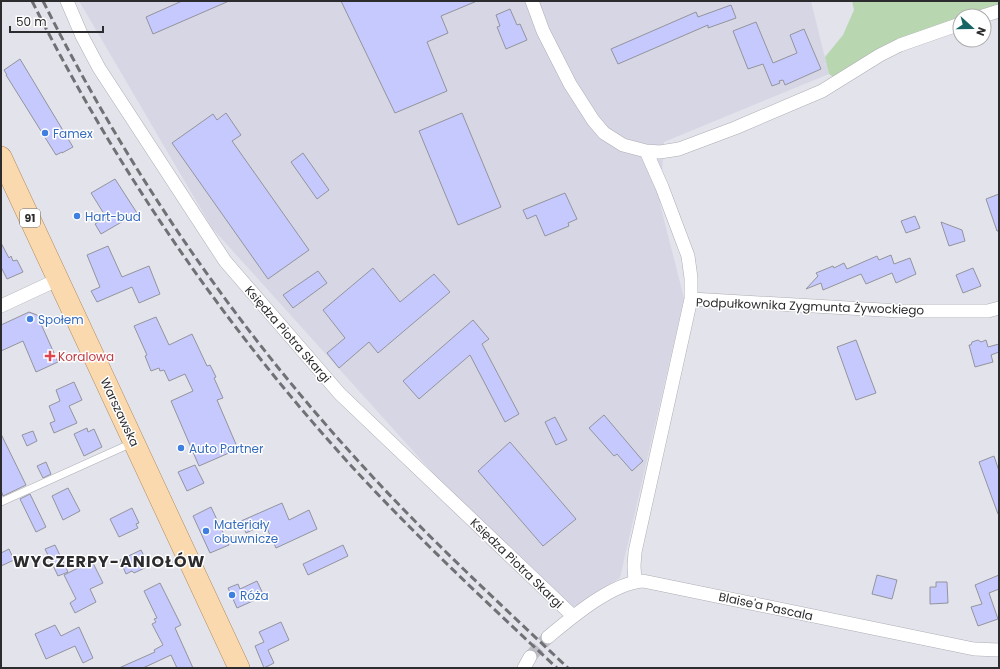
<svg xmlns="http://www.w3.org/2000/svg" width="1000" height="669" viewBox="0 0 1000 669" font-family="Poppins,sans-serif">
<rect width="100%" height="100%" fill="#e3e3ec"/>
<path fill="#d7d6e5" d="M79 1H811L829 74 664 142 660 204 684 298 620 578 572 608 487 533 212 228Z"/>
<path fill="#b8d7b0" d="M852 1H999V11L983 16H960V24L839 81 829 74 825 57 843 35 854 10Z"/>
<path fill="#c6c9fd" stroke="#93949c" d="M182 1H229L153 34 146 17Z
M341 1H477L441 16 448 33 427 42 447 91 395 113Z
M731 5 736 18 708 28V25L618 64 611 49 696 12 698 17Z
M510 9 517 25 520 24 527 40 506 49 497 27 500 26 496 15Z
M756 22 773 63 797 53 790 35 804 29 821 69 785 85 783 80 779 81 780 83 772 86 763 64 748 69 733 31Z
M20 59 73 147 62 153V152L56 155 6 75H7L4 70Z
M226 113 241 135 232 141 309 250 268 279 172 143 213 114 217 120Z
M462 113 501 207 458 225 419 131Z
M303 153 329 190 317 199 291 162Z
M115 179 137 213 101 234 95 224 106 217 91 193Z
M565 193 577 219 568 223 569 226 545 236 536 215 527 219 523 210Z
M999 194V231H997L986 199Z
M915 216 920 228 906 233 901 221Z
M941 222 962 230 965 241 949 246Z
M1 243 9 258 11 256 13 261 17 260 23 272 7 279 1 267Z
M108 246 122 277 149 266 160 294 139 303 132 287 97 302 91 291 100 287 87 255Z
M891 255 894 264 910 258 916 274 896 283 892 273 866 284 861 274 823 290 821 283 806 289 818 276 816 273 833 266 834 268 844 263 847 269 877 256 879 260Z
M373 268 400 302 434 274 450 292 378 353 369 342 339 368 327 353 345 338 323 310Z
M973 268 981 286 963 293 956 275Z
M318 271 327 283 293 308 283 295Z
M29 312 37 315 58 362 36 372 23 341 1 351V325Z
M156 317 169 345 192 334 207 366 210 365 216 377 214 378 223 398 217 400 238 449 199 466 171 401 193 391 185 374 169 381 164 370 160 371 159 368 151 371 145 356 147 355 134 326Z
M473 320 489 339 482 344 519 414 505 422 470 355 419 399 403 381Z
M856 340 876 393 856 400 837 347Z
M978 340 981 342 986 340 988 347 999 344V352L991 355 993 362 975 367 969 345H971L972 342Z
M74 382 82 400 69 406 77 423 54 433 50 423 55 421 49 406 60 401 56 390Z
M604 415 643 461 632 471 617 454 614 456 589 428Z
M555 417 567 440 556 445 545 422Z
M87 428 88 432 94 429 102 447 84 456 74 434Z
M33 431 37 441 27 446 22 435Z
M1 434 26 485 3 496 1 490Z
M510 442 576 519 543 546 478 471Z
M994 456 999 471V514H998L979 462Z
M46 462 51 474 43 478 37 466Z
M195 465 204 483 187 491 178 472Z
M68 488 80 511 63 520 52 496Z
M30 494 46 527 36 532 20 499Z
M282 503 289 520 309 510 317 529 276 548 265 524 246 533 241 521Z
M211 507 229 545 210 553 193 516Z
M132 508 139 523 136 524 138 528 119 537 110 519Z
M55 545 68 572 58 576 45 549Z
M343 545 348 556 308 575 303 564Z
M9 549 14 560 1 566V553Z
M141 550 149 566 134 573 132 571 126 574 120 560Z
M92 561 103 583 90 589 96 602 75 613 70 603 76 599 64 575Z
M877 575 897 580 892 599 872 594Z
M999 575V589L989 593 998 619 978 626 971 607 982 604 975 585Z
M257 581 264 596 237 608 228 588 238 584 240 589Z
M936 582H947L948 603 930 604V587H936Z
M160 583 181 625 175 628 193 668H177L171 655 143 668H119L155 652 154 650 163 645 152 624 156 622 154 619 157 618 144 591Z
M281 622 289 640 268 650 274 663 264 668 255 646 264 642 259 632Z
M55 625 61 636 79 627 93 658 83 663 75 646 46 659 35 634Z"/>
<g fill="none" stroke-linecap="round" stroke-linejoin="round">
<path stroke="#bebec6" stroke-width="13" stroke-dasharray="13 6" stroke-linecap="butt" d="M530 657 548 637"/>
<defs>
<path id="service" d="M1 502 132 443"/>
<path id="minor" d="M67 1 82 36 99 68 225 261 340 394 573 616
M532 1 543 31 570 84 593 120 604 133 623 145 646 151 660 152 679 149 735 128 822 91 880 55 900 45 960 24
M983 16 999 11
M646 151 662 187 688 256 691 278V299
M1 306 59 279
M635 581 634 566 635 552 691 299 900 311H988L999 308
M548 637C572 617 612 583 643 581L974 649 999 650
M524 668 530 657"/>
<path id="primary" d="M1 157 239 668"/>
</defs>
<use href="#service" stroke="#adadb5" stroke-width="8"/>
<use href="#minor" stroke="#adadb5" stroke-width="14"/>
<use href="#primary" stroke="#b18c5e" stroke-width="22"/>
<use href="#service" stroke="#fff" stroke-width="7"/>
<use href="#minor" stroke="#fff" stroke-width="13"/>
<use href="#primary" stroke="#fbd9ae" stroke-width="21"/>
<path stroke="#707075" stroke-width="3" stroke-dasharray="8 4" stroke-linecap="butt" d="M32 1C117 171 227 330 355 470 419 539 488 604 557 668
M43 1C127 169 233 324 360 463 425 535 497 601 568 668"/>
</g>
<g fill="#3f7fe0" stroke="#fff" stroke-width="1.5">
<circle cx="45" cy="133" r="4"/>
<circle cx="77" cy="216" r="4"/>
<circle cx="30" cy="319" r="4"/>
<circle cx="181" cy="448" r="4"/>
<circle cx="206" cy="531" r="4"/>
<circle cx="232" cy="595" r="4"/>
</g>
<path fill="#e0444e" stroke="#fff" stroke-width="1.5" d="M48 350h4v4h4v4h-4v4h-4v-4h-4v-4h4z"/>
<g text-anchor="middle" dominant-baseline="central" stroke-width="3" stroke-linejoin="round" paint-order="stroke">
<rect fill="#fff" stroke="#6b6b6d" stroke-width="1" x="20" y="209" width="20" height="18" rx="3"/>
<g font-size="11" font-weight="bold" fill="#2c2c2f">
<text x="30" y="218">91</text>
</g>
<g font-size="12" fill="#366cbe" stroke="#fff" text-anchor="start">
<text x="53" y="133">Famex</text>
<text x="85" y="216">Hart-bud</text>
<text x="38" y="319">Społem</text>
<text x="189" y="448">Auto Partner</text>
<text x="214" y="524">Materiały<tspan x="214" dy="14">obuwnicze</tspan></text>
<text x="240" y="595">Róża</text>
</g>
<g font-size="12" fill="#2c2c2f" stroke="#fff">
<text transform="translate(810 306) rotate(2)">Podpułkownika Zygmunta Żywockiego</text>
<text transform="translate(288 334) rotate(49)">Księdza Piotra Skargi</text>
<text transform="translate(120 412) rotate(65)">Warszawska</text>
<text transform="translate(517 563) rotate(44)">Księdza Piotra Skargi</text>
<text transform="translate(766 606) rotate(12)">Blaise'a Pascala</text>
</g>
<g font-size="12" fill="#be3a42" stroke="#fff" text-anchor="start">
<text x="58" y="356">Koralowa</text>
</g>
<g font-size="16" font-weight="bold" letter-spacing="1" fill="#2c2c2f" stroke="#fff">
<text x="109" y="561">WYCZERPY-ANIOŁÓW</text>
</g>
</g>
<rect width="1000" height="669" fill="none" stroke="#2c2c2f" stroke-width="4"/>
<g transform="translate(972 28) rotate(111)"><circle r="19" fill="#ffffff" stroke="#ababac"/>
<path d="M0-3L7 15L0 10L-7 15Z" fill="#166565"/>
<text y="-6" font-size="11" font-weight="bold" text-anchor="middle" fill="#2c2c2f">N</text>
</g>
<path d="M10 26v6h93v-6" fill="none" stroke="#2c2c2f" stroke-width="2"/>
<text x="16" y="26" font-size="12" fill="#2c2c2f" stroke="#ffffff" stroke-width="3" paint-order="stroke">50 m</text>
</svg>
